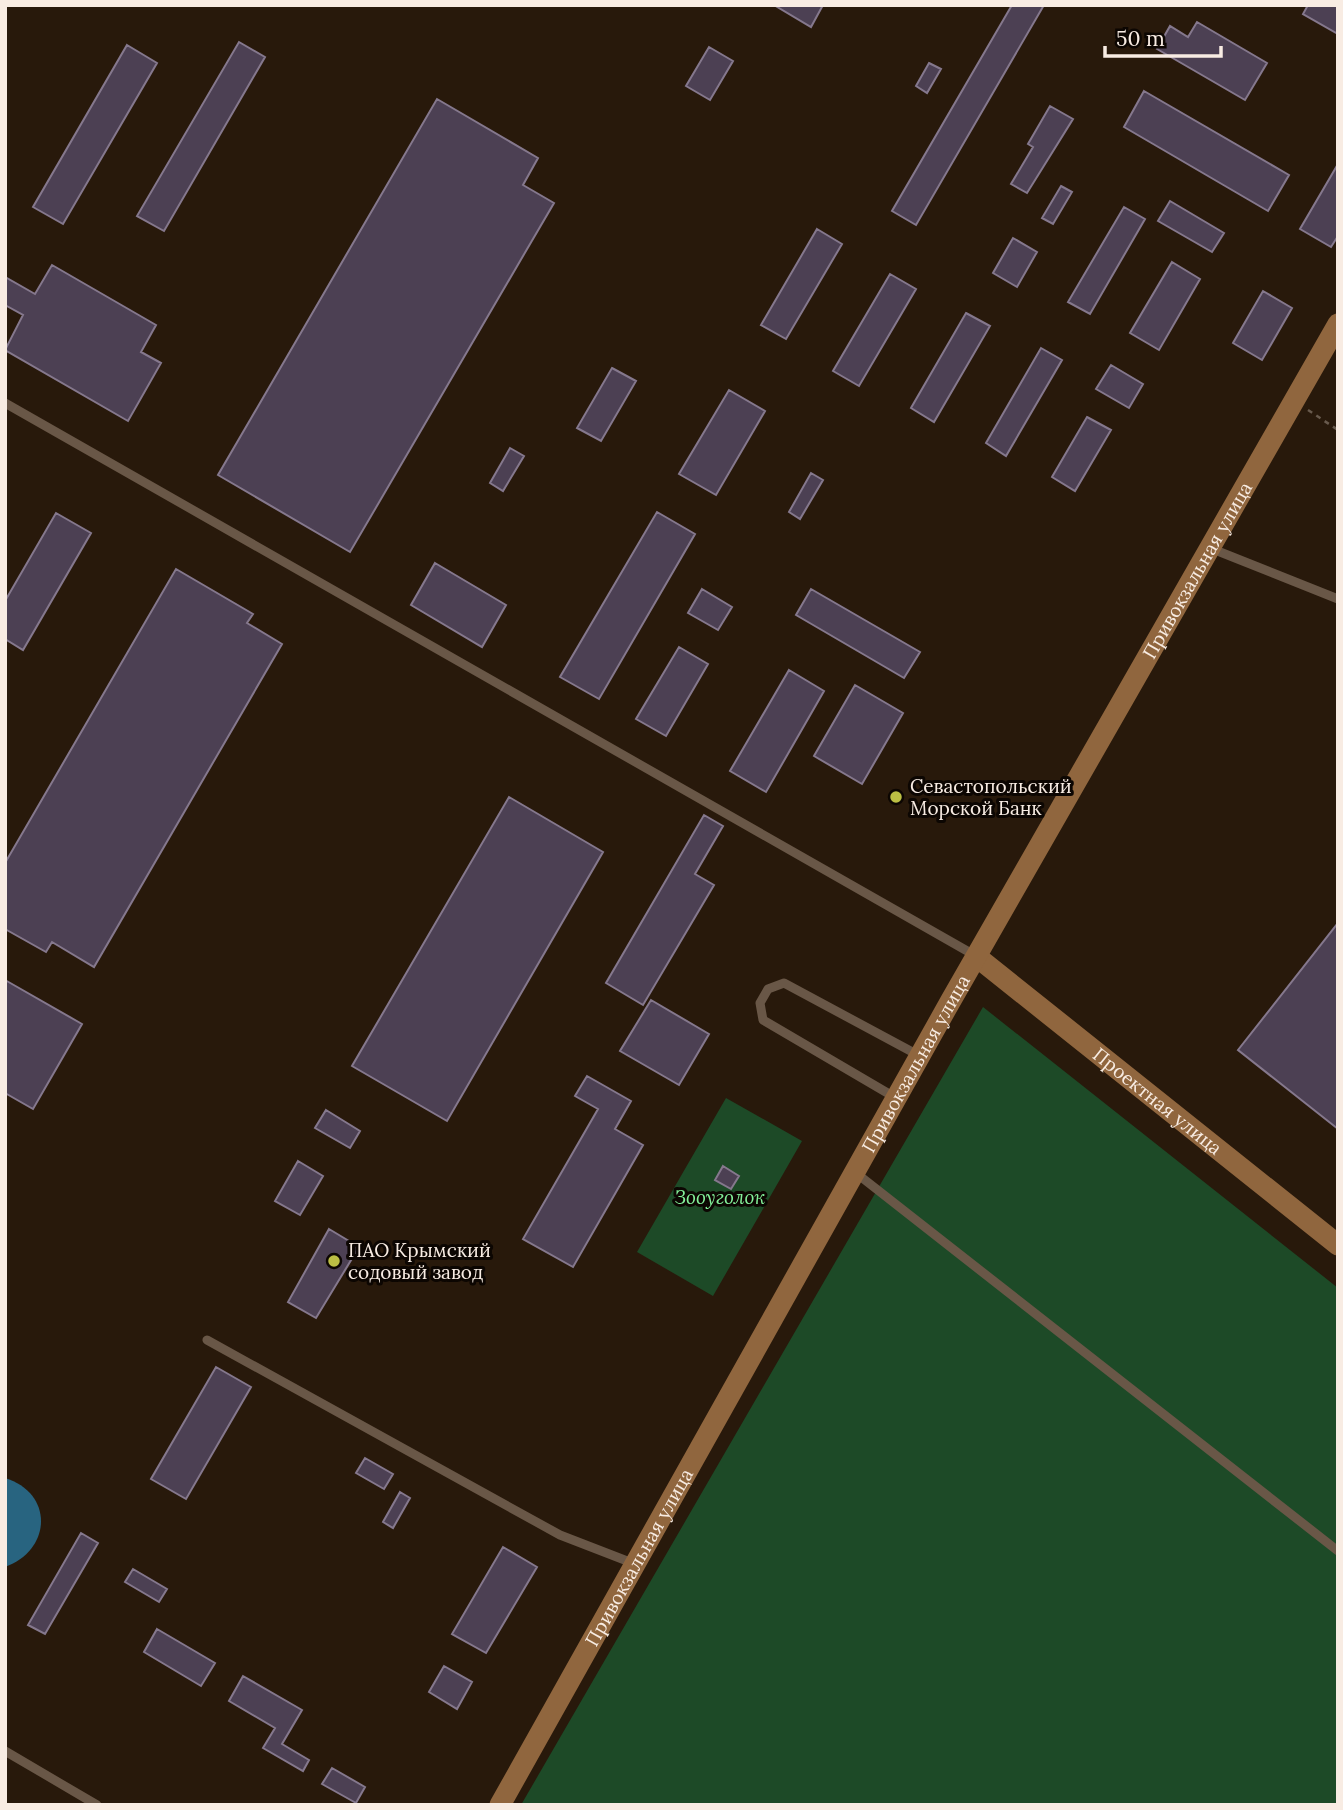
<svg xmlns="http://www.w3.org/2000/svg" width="1343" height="1810" viewBox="0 0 1343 1810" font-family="Lora,serif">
<rect width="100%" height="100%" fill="#28190b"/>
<path fill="#1d4a27" d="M983 1007 1338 1288V1805H521Z
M726 1098 802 1141 713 1296 637 1252Z"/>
<path fill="#286480" d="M5 1478C54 1493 52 1550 5 1567Z"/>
<path fill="#4c4053" stroke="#85788d" stroke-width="2" d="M774 5H823L811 27Z
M1012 5H1044L916 225 892 211Z
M1308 5H1338V34L1303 14Z
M1197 22 1267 63 1245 100 1157 49 1170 26 1188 37Z
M239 42 265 57 164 231 137 216Z
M127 45 157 63 63 224 33 207Z
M709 47 733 61 710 100 686 86Z
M929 63 941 69 927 93 916 86Z
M1144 91 1289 175 1268 211 1124 127Z
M437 99 538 158 523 185 554 203 350 552 218 475Z
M1050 106 1073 119 1027 193 1011 184 1033 147 1028 144Z
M1338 164V236L1331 247 1300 229Z
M1061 186 1072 192 1053 224 1042 218Z
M1170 201 1224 233 1212 252 1158 221Z
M1124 207 1145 219 1090 314 1068 302Z
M817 229 842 244 786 339 761 325Z
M1013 238 1037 252 1017 287 993 273Z
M1172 262 1200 279 1159 350 1130 333Z
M52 265 156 325 141 352 161 363 128 421 5 350 23 315 5 305V277L35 294Z
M890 274 916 289 859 386 833 371Z
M1263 291 1292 308 1262 360 1233 343Z
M966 313 990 326 934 422 911 408Z
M1041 348 1062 360 1006 456 986 443Z
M1111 365 1143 384 1129 408 1096 389Z
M612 368 636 381 601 441 577 428Z
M729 390 765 411 716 495 679 474Z
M1087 417 1111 430 1075 491 1052 477Z
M510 448 524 456 503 491 490 483Z
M811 473 823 480 800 519 789 512Z
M657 512 695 534 599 699 560 677Z
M56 513 91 533 23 650 5 639V601Z
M435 563 506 605 482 647 411 605Z
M176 569 253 614 247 623 282 644 94 967 52 942 46 952 5 929V863Z
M702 589 732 607 718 630 688 613Z
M811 589 920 652 904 678 796 615Z
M679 647 708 664 666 736 636 719Z
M789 670 824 691 766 792 730 771Z
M855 685 903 713 862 784 814 756Z
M509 797 603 852 447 1121 352 1066Z
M704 815 723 826 695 874 714 885 643 1005 606 983Z
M1338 923V1129L1238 1050Z
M5 980 82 1024 33 1109 5 1093Z
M651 1000 709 1034 679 1085 620 1051Z
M587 1076 631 1101 615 1129 643 1145 573 1267 523 1239 598 1109 575 1096Z
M326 1110 360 1131 350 1148 315 1128Z
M298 1161 323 1176 300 1215 275 1201Z
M723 1166 739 1176 731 1189 715 1180Z
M329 1229 359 1247 316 1318 288 1302Z
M216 1367 251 1387 186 1499 151 1479Z
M365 1458 393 1474 384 1489 356 1473Z
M400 1492 410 1498 393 1528 383 1522Z
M81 1533 98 1543 45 1634 28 1625Z
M503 1547 537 1567 486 1653 452 1634Z
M133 1569 167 1589 159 1602 125 1582Z
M157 1629 215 1663 201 1686 144 1652Z
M444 1666 472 1682 457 1709 429 1692Z
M243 1676 302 1710 282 1744 309 1760 303 1771 263 1748 275 1728 229 1701Z
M332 1768 365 1787 356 1803 322 1784Z"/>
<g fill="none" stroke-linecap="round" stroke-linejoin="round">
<path stroke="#685a4d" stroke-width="2.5" stroke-dasharray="5 5" stroke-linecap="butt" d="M1308 410 1338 430"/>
<path stroke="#695747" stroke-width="9" d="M5 403 976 956
M1210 548 1338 599
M896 1098 763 1020 760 1003 768 989 784 983 918 1055
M856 1173 1338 1551
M207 1340 560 1535 635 1564
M5 1751 97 1805"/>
<g stroke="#90663e" stroke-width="21">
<path id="s1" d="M977 957 1338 1245"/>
<path id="s2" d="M500 1805 950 1002 1338 324"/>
</g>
</g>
<g fill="#bcbf44" stroke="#0c0602" stroke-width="2.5">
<circle cx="896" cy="797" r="7"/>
<circle cx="334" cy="1261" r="7"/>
</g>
<g text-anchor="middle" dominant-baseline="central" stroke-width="6" stroke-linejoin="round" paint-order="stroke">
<g font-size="19" fill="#f8ece3" stroke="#0c0602">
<text stroke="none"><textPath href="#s2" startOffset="1418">Привокзальная улица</textPath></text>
<text stroke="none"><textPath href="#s2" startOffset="850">Привокзальная улица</textPath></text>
<text stroke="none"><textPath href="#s1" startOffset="231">Проектная улица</textPath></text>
<text stroke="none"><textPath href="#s2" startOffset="284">Привокзальная улица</textPath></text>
</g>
<g font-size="19" fill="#f8ece3" stroke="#0c0602" text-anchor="start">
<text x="910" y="786">Севастопольский<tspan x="910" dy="22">Морской Банк</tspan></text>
<text x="348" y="1250">ПАО Крымский<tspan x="348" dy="22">содовый завод</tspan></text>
</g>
<g font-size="19" font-style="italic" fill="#83f099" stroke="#0c0602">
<text x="720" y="1197">Зооуголок</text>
</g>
</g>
<rect width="1343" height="1810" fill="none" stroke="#f8ece3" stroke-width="14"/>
<path d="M1105 46v10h116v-10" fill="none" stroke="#f8ece3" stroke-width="3.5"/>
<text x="1116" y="46" font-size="21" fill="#f8ece3" stroke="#0c0602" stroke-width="5" paint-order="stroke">50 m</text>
</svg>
